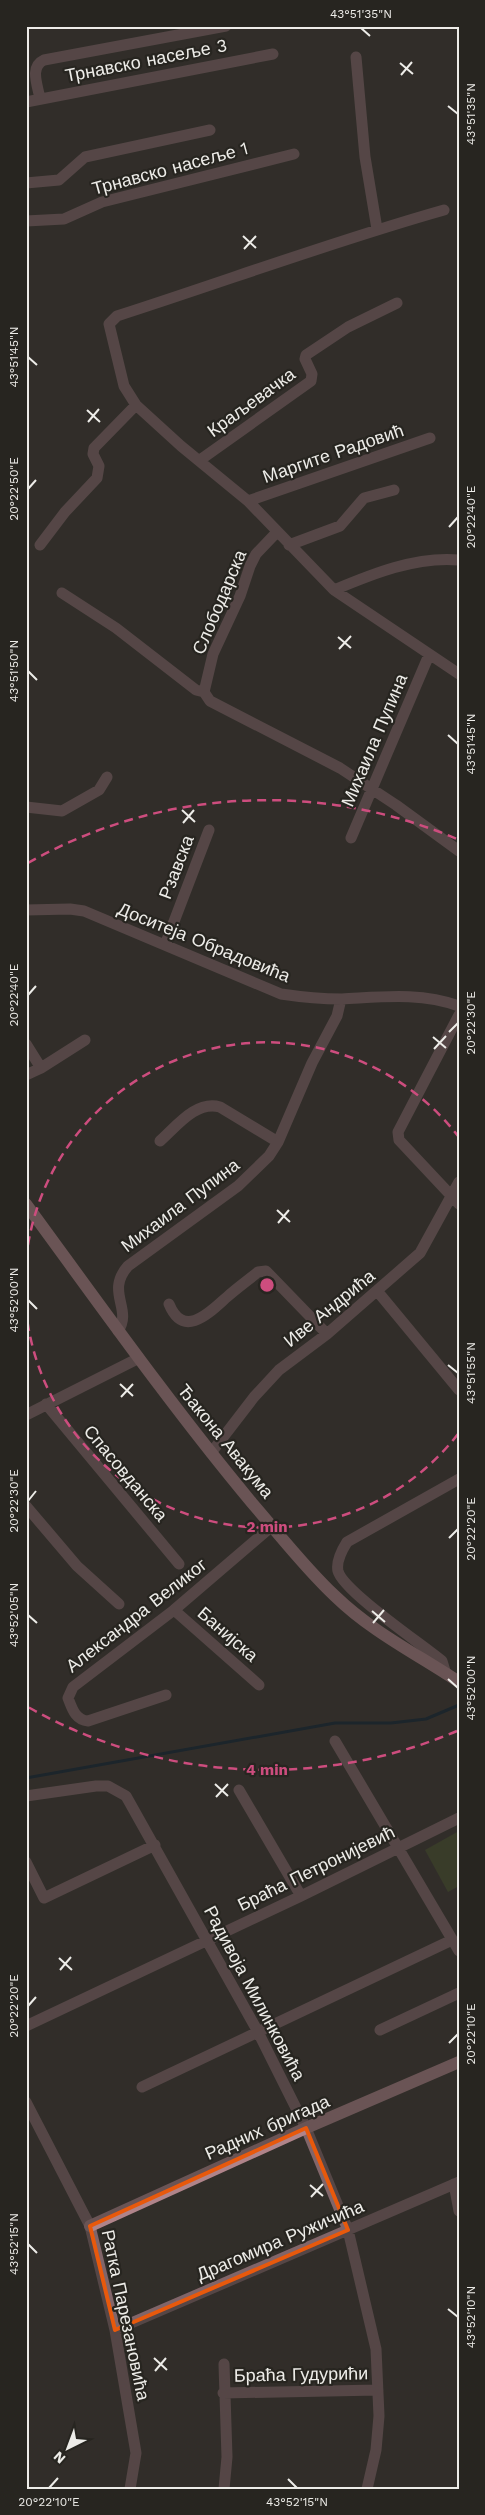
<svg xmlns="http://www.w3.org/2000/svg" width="485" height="2515" viewBox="0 0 485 2515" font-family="'Work Sans',sans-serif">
<rect width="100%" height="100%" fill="#312e29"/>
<path fill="#434e28" d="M459 1831V1886L448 1892 425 1850Z"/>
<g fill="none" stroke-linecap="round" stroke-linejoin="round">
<path stroke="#031b2e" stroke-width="3" d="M26 1778 335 1723H391L426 1719 459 1705"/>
<path stroke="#816569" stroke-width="11" d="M356 57 365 157 377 229
M40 99C38 86 29 67 44 60L226 26
M26 102 273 54
M26 183 59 180 85 157 210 130
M444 210C334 241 226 281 117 316L109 324 124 386 136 405 181 446 248 501 334 590C372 574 416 556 459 560
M26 221 64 219 102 202 294 154
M200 460 311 381 312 374 305 359 306 355 348 327 397 303
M248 501 430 438
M40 545 65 512 97 478 99 466 93 454 94 448 136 405
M289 545 340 526 364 498 394 490
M334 590 459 674
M62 593 116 628 196 690 204 692
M204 692 210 701 340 768 396 805 459 851
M204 692 213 654 240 596 250 566 256 554 277 532
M26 807 62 811 99 790 107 777
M351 838 429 655
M26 910 70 909 84 911 281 994C301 997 321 999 342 999 382 997 420 992 459 1006
M165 945 209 830
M459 1015 398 1132 399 1140 459 1204
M26 1044 41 1068
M26 1075 41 1068 85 1040
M160 1141C176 1127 196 1100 220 1107L278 1142
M378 1292 459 1390
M169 1304C184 1340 210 1312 227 1297 237 1288 247 1281 258 1272L266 1271 327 1334
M118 1331C133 1309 105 1292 128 1266L238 1186 269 1156 278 1142 312 1063 337 1016 341 999
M46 1404 179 1564
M26 1415 139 1358
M211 1453 254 1397 279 1370 327 1334 420 1253 459 1182
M26 1506 77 1566 119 1604
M174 1610 259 1685
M446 1674 442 1661C423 1645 343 1591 338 1571 336 1562 342 1550 347 1542L459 1479
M166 1695 88 1721C75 1720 72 1708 68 1698L73 1687 174 1610 272 1526
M335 1741 459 1951
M239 1790 301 1896
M26 1796 96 1786H108L126 1796 257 2030 306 2128 348 2230 376 2349 379 2416 376 2450 367 2489
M26 1862 44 1898 155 1845
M26 2026 301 1896 459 1818
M380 2030 459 1993
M142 2087 452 1940
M26 2102 90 2226 115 2330 136 2453 130 2489
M454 2184 459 2211
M115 2330 459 2182
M224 2364 227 2457 224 2489
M223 2393 378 2390"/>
<path stroke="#b0848a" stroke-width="12" d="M26 1204C100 1305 172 1407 252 1503 279 1534 305 1568 335 1596 372 1632 417 1654 459 1682
M90 2226 306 2128 459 2062"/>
</g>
<path d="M0 0H485V2515H0ZM306 2128 348 2230 115 2330 90 2226Z" fill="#312e29" fill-opacity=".55" fill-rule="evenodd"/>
<path fill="none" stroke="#e8590c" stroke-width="4" stroke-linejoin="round" d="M306 2128 348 2230 115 2330 90 2226Z"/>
<path fill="none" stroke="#edece8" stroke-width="2" d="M361 28 370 36M400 63 413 74M401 75 412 62M448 106 458 114M243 236 256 248M244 249 256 236M28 357 37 365M87 410 100 422M88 422 99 409M28 489 36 480M449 527 458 517M338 637 351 648M339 649 351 636M28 671 37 680M448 735 458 744M182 810 195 822M183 823 194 810M28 995 36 986M449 1032 458 1023M433 1037 446 1048M434 1049 446 1036M277 1210 290 1222M278 1223 289 1210M28 1300 37 1309M448 1365 458 1373M120 1384 133 1396M121 1397 133 1384M28 1501 36 1491M449 1538 458 1529M372 1611 385 1622M28 1615 37 1623M373 1623 384 1610M448 1679 458 1688M215 1784 228 1796M216 1797 228 1784M59 1958 72 1970M60 1970 71 1957M28 2006 36 1997M449 2043 458 2034M310 2185 323 2196M311 2197 323 2184M28 2244 37 2253M448 2309 458 2317M154 2358 167 2370M155 2371 166 2358M288 2479 297 2488M49 2488 58 2478"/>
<g fill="none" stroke="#cd4d7e" stroke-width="2.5" stroke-dasharray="9 6">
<path d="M458 1434A242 242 0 0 1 26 1310M26 1260A242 242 0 0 1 458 1136"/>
<path d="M457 1731A485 485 0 0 1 28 1707M28 863A485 485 0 0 1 457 839"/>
</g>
<g text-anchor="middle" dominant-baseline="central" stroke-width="4.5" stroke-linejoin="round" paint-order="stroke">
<g font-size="18" fill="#edece8" stroke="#272520">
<text transform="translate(146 60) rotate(-11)">Трнавско насеље 3</text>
<text transform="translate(170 168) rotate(-15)">Трнавско насеље 1</text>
<text transform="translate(251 402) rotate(-36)">Краљевачка</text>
<text transform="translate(333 453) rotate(-19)">Маргите Радовић</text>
<text transform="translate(219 602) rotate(-67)">Слободарска</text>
<text transform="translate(374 740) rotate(-67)">Михаила Пупина</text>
<text transform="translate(176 867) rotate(-69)">Рзавска</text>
<text transform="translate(204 942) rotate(22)">Доситеја Обрадовића</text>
<text transform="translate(180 1205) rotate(-37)">Михаила Пупина</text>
<text transform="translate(329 1308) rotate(-39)">Иве Андрића</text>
<text transform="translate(226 1441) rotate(51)">Ђакона Авакума</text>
<text transform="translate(126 1473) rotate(50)">Спасовданска</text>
<text transform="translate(136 1615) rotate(-38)">Александра Великог</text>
<text transform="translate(228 1634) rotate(41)">Банијска</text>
<text transform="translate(316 1868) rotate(-26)">Браћа Петронијевић</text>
<text transform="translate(255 1993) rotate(62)">Радивоја Милинковића</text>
<text transform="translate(267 2127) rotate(-24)">Радних бригада</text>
<text transform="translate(280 2240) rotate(-23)">Драгомира Ружичића</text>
<text transform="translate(126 2315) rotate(78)">Ратка Парезановића</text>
<text transform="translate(301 2374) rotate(-1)">Браћа Гудурићи</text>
</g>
</g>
<circle cx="267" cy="1285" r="8" fill="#cd4d7e" stroke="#272520" stroke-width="2.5"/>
<g font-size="15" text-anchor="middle" font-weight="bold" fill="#cd4d7e" stroke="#272520" stroke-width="4.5" stroke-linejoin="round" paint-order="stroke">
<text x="267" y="1532">2 min</text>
<text x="267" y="1775">4 min</text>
</g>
<rect width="485" height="2515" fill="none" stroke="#272520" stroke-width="55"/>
<g transform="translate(68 2448) rotate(222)" stroke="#272520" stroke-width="4" paint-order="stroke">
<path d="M0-4L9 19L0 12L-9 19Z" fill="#edece8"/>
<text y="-8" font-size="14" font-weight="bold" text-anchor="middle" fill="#edece8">N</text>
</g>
<rect x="28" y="28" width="430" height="2460" fill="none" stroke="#edece8" stroke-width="2"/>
<g font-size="12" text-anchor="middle" fill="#edece8">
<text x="361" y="18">43°51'35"N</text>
<text transform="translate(471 114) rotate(-90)" y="4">43°51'35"N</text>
<text transform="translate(14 357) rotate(-90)" y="4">43°51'45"N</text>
<text transform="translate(14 489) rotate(-90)" y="4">20°22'50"E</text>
<text transform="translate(471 517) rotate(-90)" y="4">20°22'40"E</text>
<text transform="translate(14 671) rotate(-90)" y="4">43°51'50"N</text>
<text transform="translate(471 744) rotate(-90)" y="4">43°51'45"N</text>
<text transform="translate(14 995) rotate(-90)" y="4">20°22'40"E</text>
<text transform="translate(471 1023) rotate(-90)" y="4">20°22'30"E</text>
<text transform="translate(14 1300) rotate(-90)" y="4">43°52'00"N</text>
<text transform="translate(471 1373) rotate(-90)" y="4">43°51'55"N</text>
<text transform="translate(14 1501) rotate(-90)" y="4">20°22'30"E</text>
<text transform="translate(471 1529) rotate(-90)" y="4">20°22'20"E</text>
<text transform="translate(14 1615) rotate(-90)" y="4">43°52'05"N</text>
<text transform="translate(471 1688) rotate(-90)" y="4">43°52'00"N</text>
<text transform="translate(14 2006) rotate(-90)" y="4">20°22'20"E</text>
<text transform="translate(471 2034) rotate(-90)" y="4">20°22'10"E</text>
<text transform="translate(14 2244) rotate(-90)" y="4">43°52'15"N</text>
<text transform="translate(471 2317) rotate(-90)" y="4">43°52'10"N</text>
<text x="49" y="2506">20°22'10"E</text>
<text x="297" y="2506">43°52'15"N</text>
</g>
</svg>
